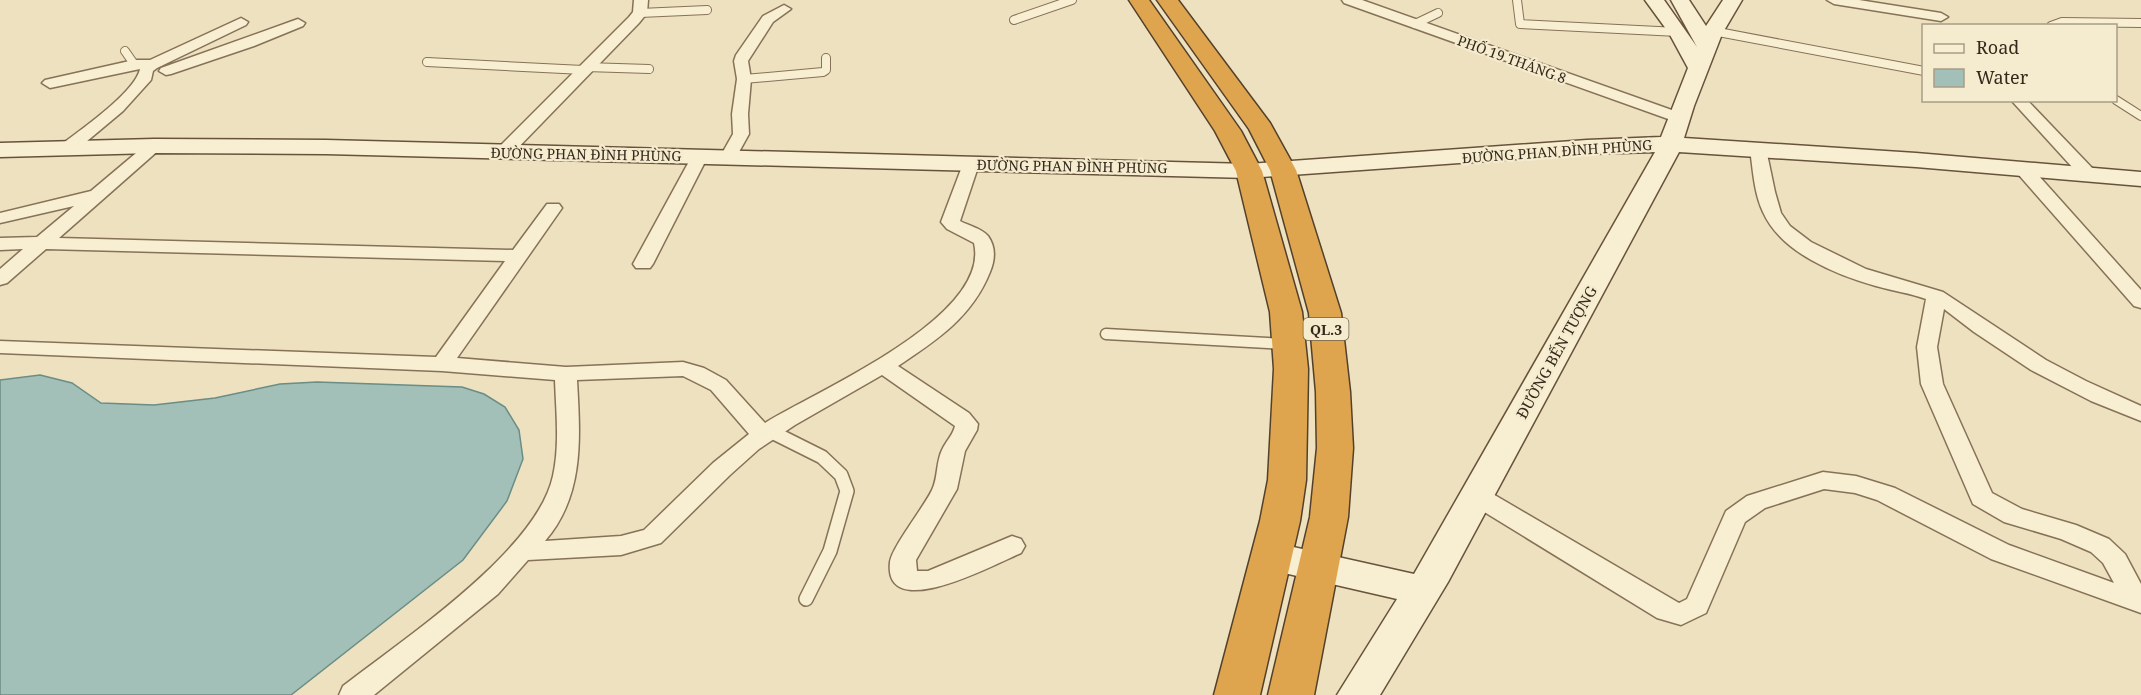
<svg xmlns="http://www.w3.org/2000/svg" width="2141" height="695" viewBox="0 0 2141 695" font-family="'Noto Serif',serif">
<rect width="100%" height="100%" fill="#ede1bf"/>
<path fill="#a2bfb8" stroke="#6a8d85" stroke-width="1.5" d="M40 375 72 383 101 403 154 405 215 398 280 384 317 382 462 387 484 394 505 407 519 430 523 459 507 501 463 560 291 695H0V380Z"/>
<g fill="none" stroke-linecap="round" stroke-linejoin="round">
<defs>
<path id="lane-far2" d="M1517 0 1520 24 1678 32
M640 13 707 10
M1014 20 1072 0
M1415 24 1438 13
M2051 26 2062 22 2141 23
M1713 31 1924 71
M125 51 134 64
M427 62 583 70
M586 67 649 69
M744 79 823 72 826 70V58
M2116 100 2141 116"/>
<path id="lane-far1" d="M1106 334 1285 344"/>
<path id="lane" d="M770 431 822 457 841 475 847 491 830 551 806 599"/>
<path id="street" d="M634 0H648L647 13 639 23 510 156H498L496 152 498 148 629 17 633 12Z
M1342 0H1362L1683 114 1685 117 1683 120H1671L1344 3Z
M1827 0H1859L1941 13 1948 17 1941 21 1834 4Z
M784 5 791 9 773 22 748 61 751 79 748 114 749 134 734 161H722L720 157 733 134 732 114 737 79 734 61 736 55 763 16Z
M241 18 248 22 246 25 157 68 153 71 151 80 123 111 74 152H62L60 148 62 144C82 129 135 92 140 69L50 88 42 83 45 80 134 60H150Z
M298 19 305 23 303 26 254 46 171 74 166 75 159 71 161 68Z
M2011 100H2027L2095 171 2098 175 2095 179H2083Z
M154 141 162 146 160 149 59 238 513 250 547 204H559L562 208 457 358 566 367 683 362 704 368 726 380 765 423C816 391 992 317 974 243L947 229 941 222 963 164 971 159 977 160 979 164 960 221C969 226 981 228 988 236 996 247 995 260 990 272 972 317 937 340 898 366L969 413 978 424 977 430 965 451 957 489 916 560 917 571H928L1012 536 1021 539 1025 546 1021 553C999 562 883 626 890 562 892 547 924 507 932 490 938 478 936 462 942 450 946 441 953 435 955 426L882 375 795 425 759 449 730 475 661 543 621 555 528 560 498 594 374 695H339L343 686C402 640 537 551 553 476 560 445 556 411 555 380L442 371 0 353V341L436 357 505 261 46 249 7 283 0 285V269L23 249 0 250V238L37 237 74 206 0 223V213L91 191 148 143ZM683 376 711 390 749 434 713 463 644 530 621 536 545 541C585 495 580 436 577 380Z
M1758 144 1766 149 1775 192 1781 213 1790 226 1811 242 1866 269 1943 292 2046 360 2086 381 2141 406V421L2091 401 2031 370 1974 332 1944 309 1937 347 1943 384 1992 493 2022 509 2076 525 2109 539 2125 554 2141 584V613L1991 559 1877 500 1855 493 1824 489 1765 508 1745 522 1706 613 1681 625 1657 618 1468 502 1465 496 1468 490 1477 487 1486 490 1679 603 1687 599 1726 511 1747 496 1823 472 1856 476 1895 488 2009 545 2114 583 2103 563 2091 552 2061 539 2004 522 1973 504 1921 384 1917 347 1926 299C1910 293 1893 291 1876 286 1837 275 1781 253 1763 212 1754 193 1753 170 1750 149Z
M700 151 708 156 653 264 650 268H636L633 264 692 156Z
M2024 165 2030 166 2141 290V308L2134 306 2018 174 2015 170 2018 166Z"/>
<path id="secondary" d="M1645 0H1664L1697 47 1671 0H1689L1706 26 1723 0H1742L1722 34 1694 106 1684 138 1916 153 2141 172V186L1916 167 1679 152 1448 582 1380 695H1337L1397 599 1271 570 1258 566 1253 556 1258 546 1271 542 1414 574 1655 152 1587 154 1249 178 326 154 154 153 0 157V143L154 139 326 140 1249 164 1587 140 1661 137 1688 68 1669 33Z"/>
<path id="highway" d="M1129 0H1149L1241 131 1262 171 1302 312 1308 369 1306 480 1300 521 1260 695H1214L1260 521 1268 480 1274 369 1270 312 1236 171 1215 131Z
M1157 0H1178L1270 123 1296 170 1341 313 1350 392 1353 448 1348 517 1314 695H1268L1310 517 1317 448 1316 392 1309 313 1270 170 1249 129Z"/>
</defs>
<use href="#lane-far2" stroke="#867257" stroke-width="10"/>
<use href="#lane-far1" stroke="#867257" stroke-width="13"/>
<use href="#lane" stroke="#867257" stroke-width="16"/>
<use href="#street" stroke="#867257" stroke-width="3"/>
<use href="#secondary" stroke="#67533b" stroke-width="3"/>
<use href="#highway" stroke="#53402c" stroke-width="3"/>
<use href="#lane-far2" stroke="#f8eed2" stroke-width="8"/>
<use href="#lane-far1" stroke="#f8eed2" stroke-width="10"/>
<use href="#lane" stroke="#f8eed2" stroke-width="13"/>
<use href="#street" fill="#f8eed2" fill-rule="evenodd"/>
<use href="#secondary" fill="#f8eed2" fill-rule="evenodd"/>
<use href="#highway" fill="#dea54e" fill-rule="evenodd"/>
</g>
<g text-anchor="middle" dominant-baseline="central" stroke-width="4.5" stroke-linejoin="round" paint-order="stroke">
<g font-size="14" fill="#35291c" stroke="#f5ebce">
<text transform="translate(1512 59) rotate(20)">PHỐ 19 THÁNG 8</text>
<text transform="translate(1557 151) rotate(-4)">ĐƯỜNG PHAN ĐÌNH PHÙNG</text>
<text transform="translate(586 154) rotate(1)">ĐƯỜNG PHAN ĐÌNH PHÙNG</text>
<text transform="translate(1072 166) rotate(1)">ĐƯỜNG PHAN ĐÌNH PHÙNG</text>
</g>
<rect fill="#f5ebce" stroke="#6f6351" stroke-width="1.5" x="1303.5" y="318" width="45" height="22" rx="4.5"/>
<g font-size="14" font-weight="bold" fill="#35291c">
<text x="1326" y="329">QL.3</text>
</g>
<g font-size="15" fill="#35291c" stroke="#f5ebce">
<text transform="translate(1556 352) rotate(-61)">ĐƯỜNG BẾN TƯỢNG</text>
</g>
</g>
<rect x="1922" y="24" width="195" height="78" fill="#f5ebce" stroke="#a89d87" stroke-width="1.5"/>
<rect x="1934" y="44" width="30" height="9" fill="#f8eed2" stroke="#a89d87" stroke-width="1.5"/>
<text x="1976" y="54" font-size="18" fill="#35291c">Road</text>
<rect x="1934" y="69" width="30" height="18" fill="#a2bfb8" stroke="#a89d87" stroke-width="1.5"/>
<text x="1976" y="84" font-size="18" fill="#35291c">Water</text>
</svg>
